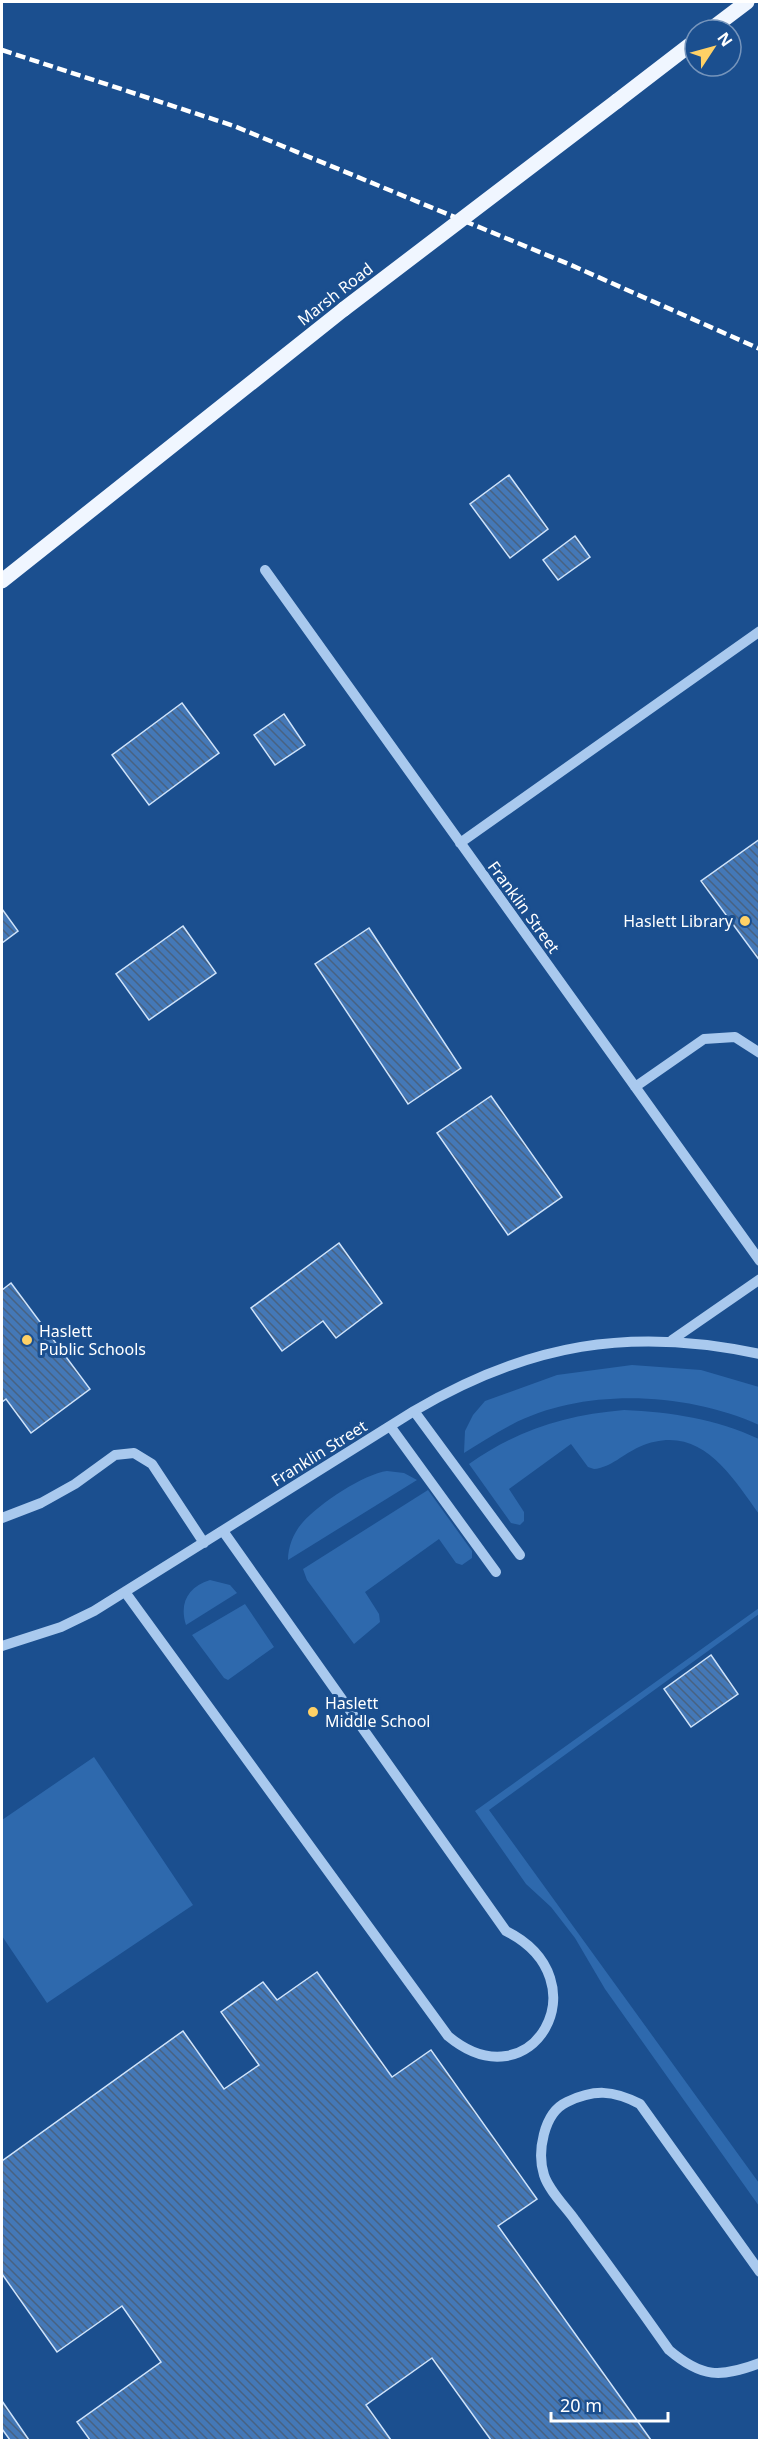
<svg xmlns="http://www.w3.org/2000/svg" width="761" height="2442" viewBox="0 0 761 2442" font-family="'Noto Sans',sans-serif">
<defs>
<pattern id="building-back-hatch" width="6" height="6" patternUnits="userSpaceOnUse" patternTransform="scale(1.5)"><rect width="6" height="6" fill="#4478b7"/><path d="M-1 5l2 2M0 0l6 6M5-1l2 2" fill="none" stroke="#486282"/></pattern>
</defs>
<rect width="100%" height="100%" fill="#1b4f8f"/>
<path fill="#2e69ad" d="M632 1365 701 1370 759 1387V1425C686 1392 583 1387 511 1425 495 1433 479 1444 464 1453L465 1431 473 1415 485 1401 557 1375Z
M624 1410C671 1412 716 1419 759 1439V1514C730 1474 699 1421 639 1447 625 1453 610 1468 594 1469L588 1467 571 1444 509 1489 524 1512V1521L520 1525 511 1523 469 1464C517 1430 565 1415 624 1410Z
M387 1471 404 1473 417 1480 288 1560C288 1546 294 1532 303 1522 320 1503 364 1474 387 1471Z
M428 1490 472 1551V1558L462 1565 456 1563 439 1539 365 1592 379 1614 380 1622 354 1644 307 1580 303 1569Z
M210 1580 230 1585 237 1593 186 1625C179 1603 188 1587 210 1580Z
M245 1604 274 1647 228 1680 224 1678 192 1635Z
M759 1608V1614L489 1810 759 2183V2206L605 1989 575 1938 551 1907 526 1884 475 1811Z
M94 1757 193 1905 47 2003 2 1936V1820Z"/>
<path fill="url(#building-back-hatch)" stroke="#cfe3fa" stroke-width="1.5" d="M509 475 548 529 510 558 470 504Z
M575 536 590 557 558 580 543 560Z
M182 703 219 753 149 805 112 755Z
M284 714 305 745 275 765 254 735Z
M760 839V961L701 881Z
M2 909 18 931 2 943Z
M183 926 216 973 149 1020 116 974Z
M369 928 461 1068 408 1104 315 964Z
M491 1096 562 1197 508 1235 437 1133Z
M339 1243 382 1303 336 1338 323 1321 282 1351 251 1308Z
M11 1283 90 1389 31 1433 6 1399 2 1402V1290Z
M711 1655 738 1694 691 1727 664 1689Z
M317 1972 392 2077 431 2050 537 2199 498 2226 651 2440H491L432 2358 366 2405 391 2440H90L77 2422 161 2362 122 2306 57 2352 2 2274V2161L183 2031 224 2089 259 2065 221 2012 263 1982 277 2000Z
M2 2401 29 2440H10L2 2429Z"/>
<g fill="none" stroke-linecap="round" stroke-linejoin="round">
<path stroke="#a9c9ee" stroke-width="10" d="M265 570 760 1261
M460 843 760 631
M635 1087 704 1039 735 1037 760 1053
M672 1340 760 1279
M414 1411 520 1555
M390 1426 496 1572
M2 1518 41 1503 75 1484 115 1455 134 1453 152 1464 204 1543
M125 1592 448 2036C532 2106 604 1980 506 1931L223 1531
M2 1646 61 1627 94 1611 414 1411C528 1344 630 1326 760 1354
M760 2272 640 2104C613 2090 594 2089 567 2102 543 2113 537 2153 544 2175 549 2191 566 2207 575 2220 607 2263 638 2306 669 2350 702 2378 720 2378 760 2363"/>
<path stroke="#f0f6ff" stroke-width="15" d="M710 30 747 2
M617 101 695 41
M2 581 344 309"/>
<path stroke="#fff" stroke-width="4.5" stroke-dasharray="10 4.5" stroke-linecap="butt" d="M2 50 234 126 571 265 760 349"/>
<path stroke="#f0f6ff" stroke-width="15" d="M344 309 617 101"/>
</g>
<g fill="#ffd166" stroke="#1b4f8f" stroke-width="2">
<circle cx="745" cy="921" r="6"/>
<circle cx="27" cy="1340" r="6"/>
<circle cx="313" cy="1712" r="6"/>
</g>
<g text-anchor="middle" dominant-baseline="central" stroke-width="6" stroke-linejoin="round" paint-order="stroke">
<g font-size="16" fill="#fff" stroke="#1b4f8f">
<text transform="translate(335 294) rotate(-38)">Marsh Road</text>
<text transform="translate(524 907) rotate(54)">Franklin Street</text>
<text transform="translate(319 1453) rotate(-32)">Franklin Street</text>
</g>
<g font-size="16" fill="#fff" stroke="#1b4f8f" text-anchor="start">
<text x="733" y="921" text-anchor="end">Haslett Library</text>
<text x="39" y="1331">Haslett<tspan x="39" dy="18">Public Schools</tspan></text>
<text x="325" y="1703">Haslett<tspan x="325" dy="18">Middle School</tspan></text>
</g>
</g>
<rect width="761" height="2442" fill="none" stroke="#ffffff" stroke-width="6"/>
<g transform="translate(713 48) rotate(54)"><circle r="28" fill="#1b4f8f" stroke="#7695bc" stroke-width="1.5"/>
<path d="M0-4.5L10 22L0 15L-10 22Z" fill="#ffd166"/>
<text y="-9" font-size="16" font-weight="bold" text-anchor="middle" fill="#ffffff">N</text>
</g>
<path d="M551 2412v9h117v-9" fill="none" stroke="#ffffff" stroke-width="3"/>
<text x="560" y="2412" font-size="18" fill="#ffffff" stroke="#1b4f8f" stroke-width="4.5" paint-order="stroke">20 m</text>
</svg>
